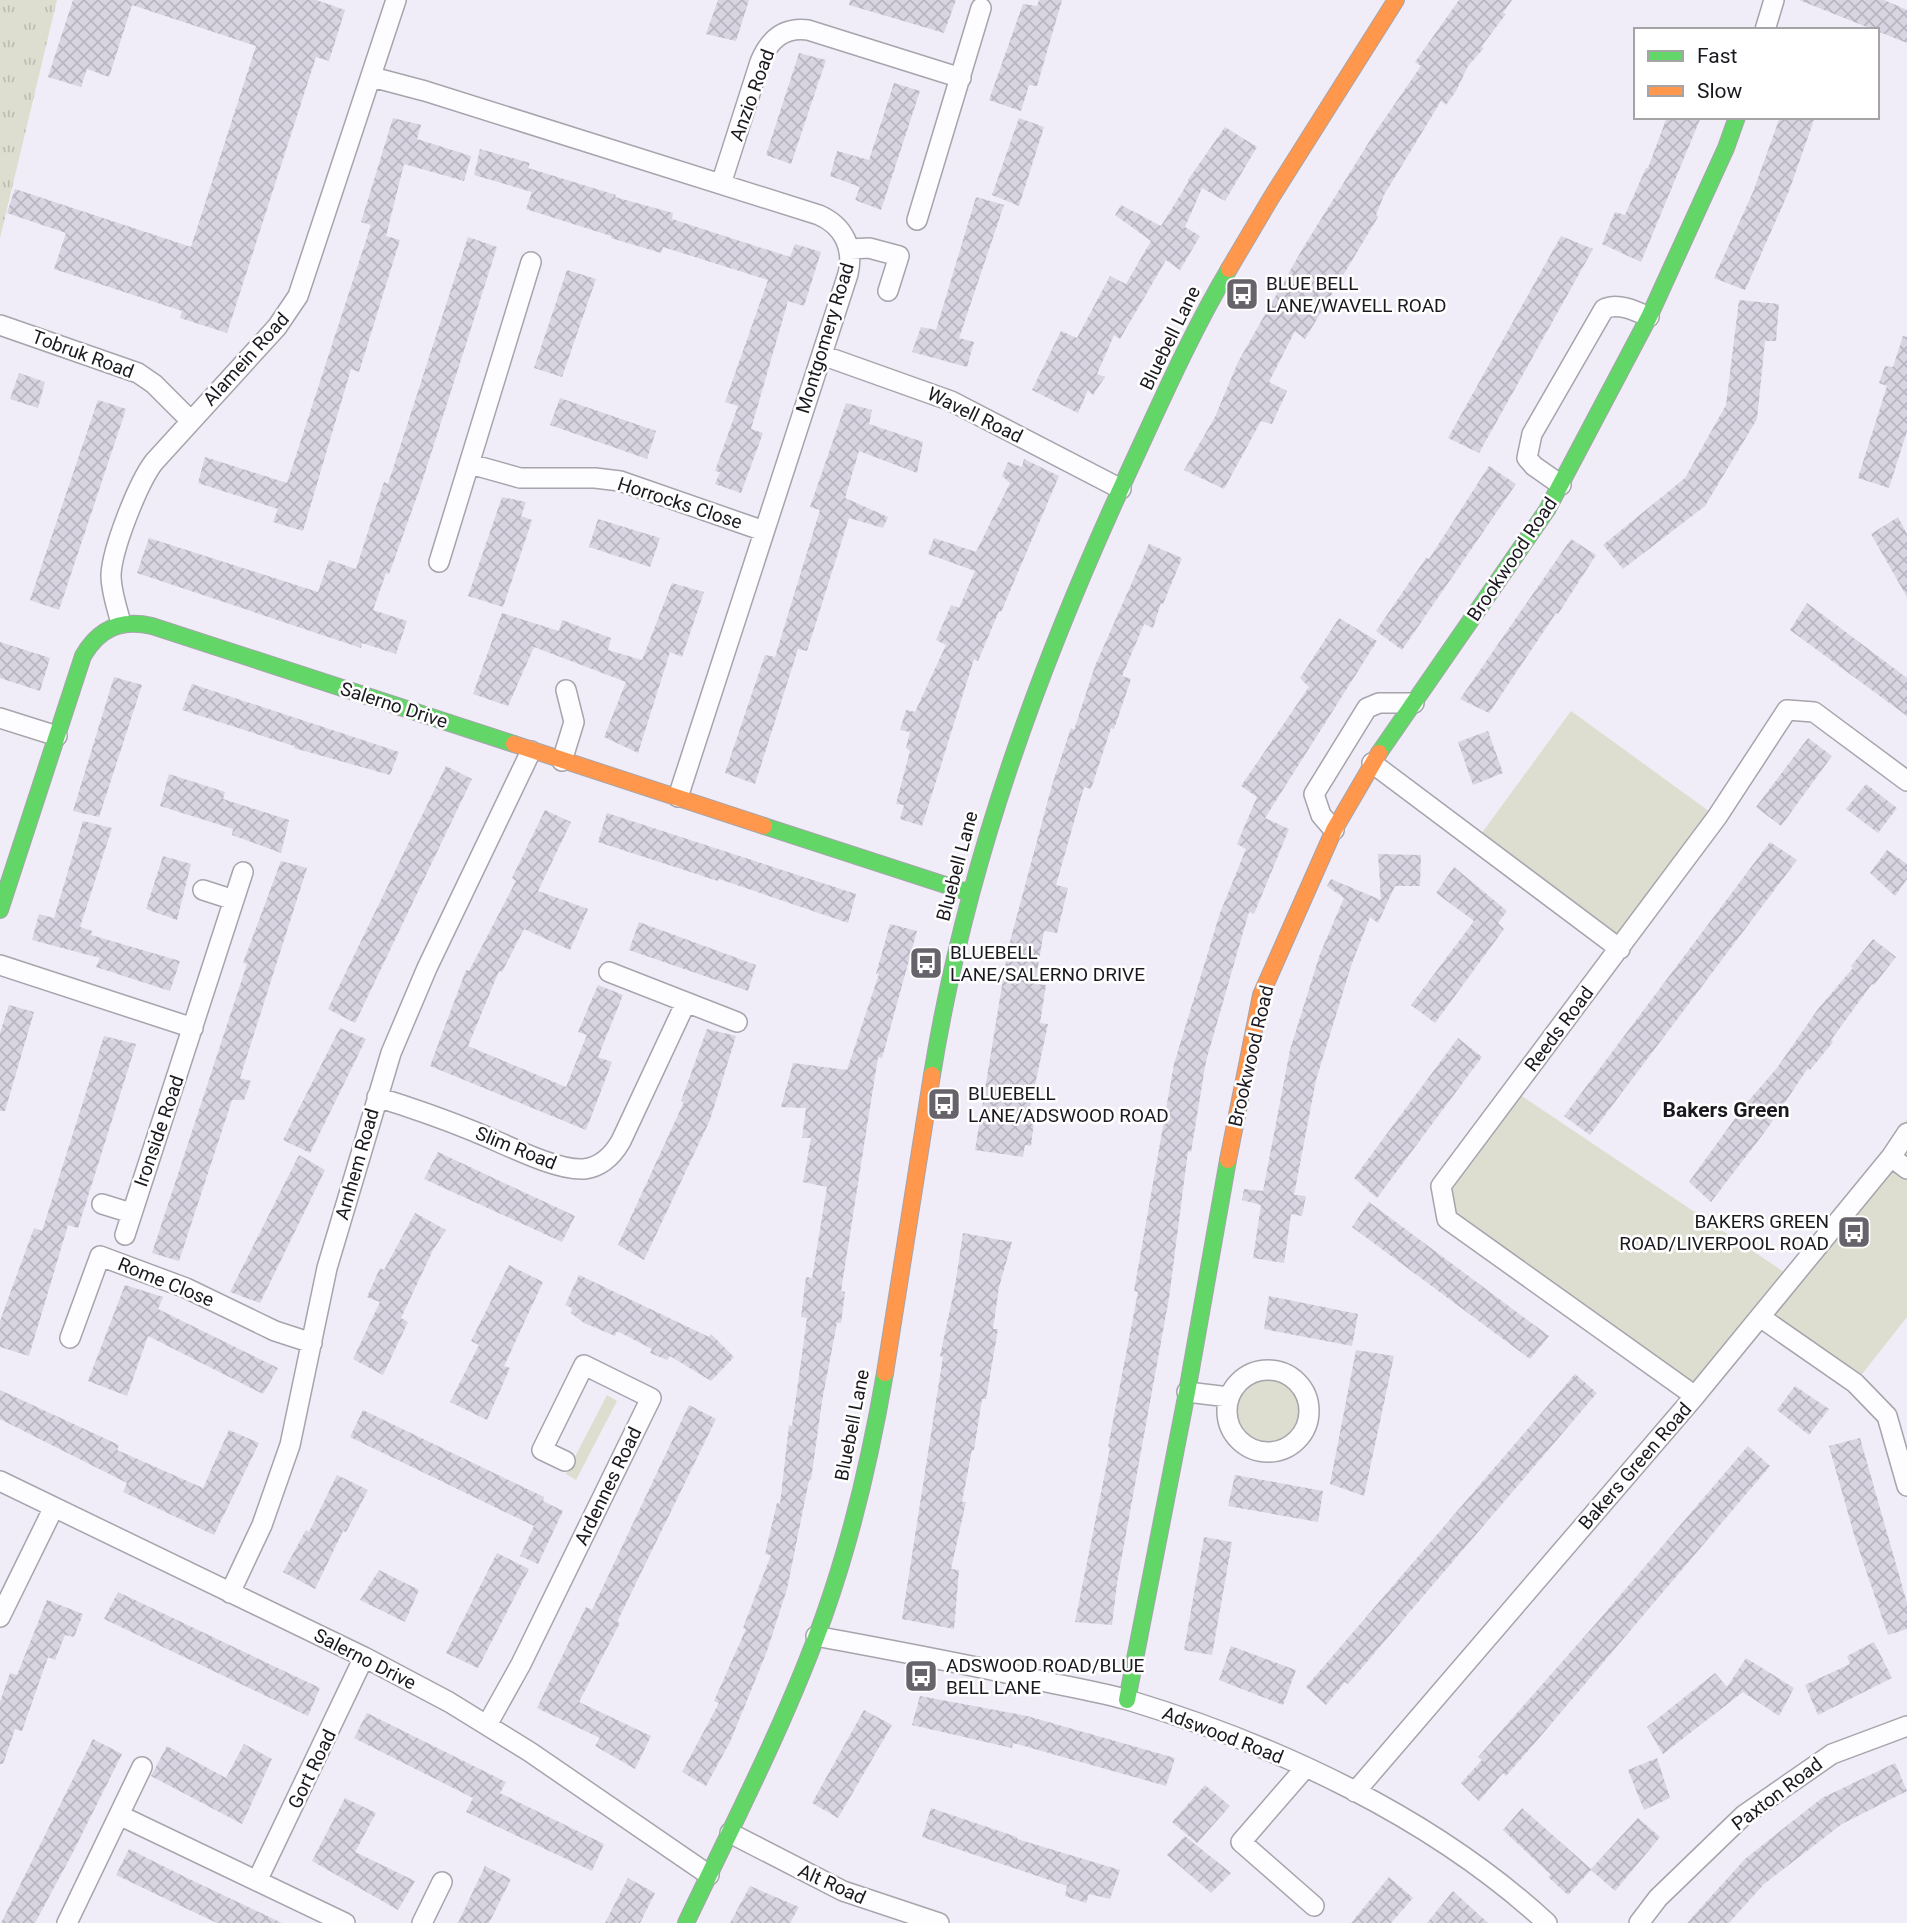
<svg xmlns="http://www.w3.org/2000/svg" width="1907" height="1923" viewBox="0 0 1907 1923" font-family="Roboto,sans-serif">
<defs>
<pattern id="park-tufts" width="24" height="20" patternUnits="userSpaceOnUse" patternTransform="scale(1.75)"><rect width="24" height="20" fill="#dddecf"/><path d="M3 7l-1-3M5 7V3M7 7l1-3M15 17l-1-3M17 17v-4M19 17l1-3" fill="none" stroke="#bdbeb1"/></pattern>
<pattern id="building-cross-hatch" width="8" height="8" patternUnits="userSpaceOnUse" patternTransform="scale(1.75)"><rect width="8" height="8" fill="#d8d4e1"/><path d="M0 0l8 8M0 8l8-8" fill="none" stroke="#b9b5c1"/></pattern>
</defs>
<rect width="100%" height="100%" fill="#f0edf8"/>
<path fill="#dddecf" d="M1571 711 1717 817 1620 949 1476 841Z
M1513 1090 1790 1276 1907 1119V1317L1855 1383 1760 1317 1695 1396 1447 1219 1441 1186Z
M1237 1411a31 31 0 1 1 62 0a31 31 0 1 1-62 0Z
M607 1395 617 1401 576 1480 566 1474Z"/>
<path fill="url(#park-tufts)" d="M0 0H57L0 238Z"/>
<path fill="url(#building-cross-hatch)" d="M73 0H316L345 10 329 61 316 57 227 333 180 318 182 311 54 269 66 233 7 213 15 189 191 247 256 46 132 5 109 77 87 69 81 87 48 77Z
M718 0H749L736 41 706 34Z
M850 0H956L944 33 849 5Z
M1039 0H1062L1037 86 1029 85 1021 111 989 100 1023 4 1037 6Z
M1459 0H1512L1503 13 1506 14 1481 47 1484 48 1468 66 1456 91 1446 105 1441 101 1384 195 1376 215 1378 217 1305 339 1295 331 1269 382 1287 391 1272 424 1261 421 1224 489 1184 470 1215 417 1238 362 1303 248 1374 134 1421 66 1415 62Z
M1799 0H1884L1907 10V43Z
M799 53 826 60 791 164 766 155Z
M894 83 920 91 881 210 855 200 860 187 830 176 837 151 869 160Z
M1667 117H1701L1641 262 1602 244 1615 212 1625 215 1646 168H1648Z
M1780 117H1815L1789 191 1745 290 1714 278 1753 192Z
M393 118 421 125 417 139 471 156 464 181 404 164 386 236 400 240 359 372 351 369 303 531 273 522 278 509 198 483 205 457 287 483 371 225 361 222Z
M1019 118 1044 127 1019 206 992 195Z
M1225 127 1257 147 1225 201 1202 188 1185 227 1200 236 1180 270 1166 260 1120 339 1114 335 1097 374 1105 377 1093 395 1088 390 1078 413 1032 390 1061 331 1077 338 1110 276 1126 284 1151 241 1115 215 1121 205 1161 226 1189 181 1188 180Z
M480 149 530 163 528 168 616 195 615 197 673 213 672 219 790 257 795 244 821 252 804 306 788 301 751 429 763 433 741 493 715 484 720 472 715 471 738 406 725 402 768 280 663 247 661 253 611 238V236L526 209 532 192 474 175Z
M976 197 1004 205 959 338 974 342 967 367 912 352 921 327 936 330Z
M1561 236 1593 249 1479 453 1448 438Z
M468 237 497 247 420 488 389 574 386 573 373 610 407 621 396 654 362 643 361 648 137 573 149 538 318 592 329 560 356 569 384 482 388 484Z
M567 270 596 279 562 377 534 368Z
M1739 300 1779 304 1776 341H1765L1757 419 1705 506 1623 569 1603 545 1685 478 1726 405Z
M1903 336 1907 337V431L1889 488 1858 478 1887 386 1879 383 1885 366 1893 367Z
M19 373 45 382 38 408 10 399Z
M560 398 656 431 647 459 550 425Z
M98 400 126 409 59 610 30 600Z
M846 403 872 410 869 424 923 442 917 473 859 451 845 498 888 517 883 528 849 518 807 651 798 649 755 784 725 773 765 655 775 657 820 510 810 507Z
M1024 459 1059 476 1001 612 999 611 978 661 974 659 922 826 900 819 904 805 896 804 910 751 906 748 910 732 900 730 906 710 915 712 946 645 936 640 951 605 959 608 975 571 928 554 934 538 976 552 1010 483 1002 476 1008 462 1022 467Z
M1489 466 1516 484 1402 650 1376 631 1426 558 1429 559Z
M502 497 526 502 521 516 532 520 503 607 468 596Z
M1898 517 1907 534V597L1871 534Z
M598 519 660 538 650 567 589 547Z
M1571 539 1596 555 1558 614 1556 613 1489 713 1460 699Z
M1149 544 1182 558 1163 604 1161 603 1153 628 1144 624 1122 676 1131 679 1114 729 1111 728 1091 789 1084 787 1056 885 1068 888 1057 933 1044 931 1035 984 1046 985 1040 1023 1048 1024 1029 1113H1035L1031 1146 1025 1145 1023 1157 975 1150 1008 949 1052 785 1071 728 1074 730 1095 666Z
M672 583 704 592 682 657 670 652 638 753 604 737 626 682 534 647 508 706 473 694 502 613 559 631 562 620 611 638 608 650 642 660Z
M1807 603 1907 678V716L1790 630Z
M1339 618 1377 641 1265 818 1289 829 1254 914 1249 912 1206 1061 1191 1152 1188 1151 1169 1298 1117 1583 1112 1625 1075 1622 1110 1448 1108 1447 1138 1292 1134 1291 1174 1064 1220 913 1246 849 1237 844 1257 797 1241 786 1309 687 1300 678Z
M0 642 50 658 40 691 0 678Z
M114 677 142 685 99 817 73 811Z
M192 684 399 752 390 775 294 748V746L182 710Z
M1488 731 1503 773 1473 785 1458 742Z
M1808 738 1832 756 1781 826 1756 807Z
M446 766 472 779 355 1023 328 1009Z
M169 774 225 792 223 799 289 820 281 853 232 835 233 829 160 806Z
M1866 784 1897 808 1878 833 1846 809Z
M545 810 571 822 538 891 588 909 570 950 524 929 502 972 499 971 468 1046 566 1087 587 1035 578 1032 598 985 623 995 598 1057 612 1062 586 1130 430 1066 466 970 469 971 516 881 512 878Z
M607 813 856 894 848 923 719 879 718 881 598 842Z
M83 821 112 828 80 927 92 931 91 935 180 961 170 991 96 967 100 958 32 940 39 914 54 918Z
M1770 842 1797 860 1590 1135 1564 1116Z
M1887 850 1907 864V879L1895 896 1870 873Z
M1378 854 1421 855 1420 886H1395L1378 923 1370 917 1352 963 1316 1080 1294 1195 1306 1196 1302 1216 1291 1214 1284 1263 1253 1258 1261 1205 1242 1200 1244 1189 1263 1191 1290 1050 1320 954 1344 898 1327 886 1331 879 1381 900Z
M163 856 191 864 177 920 146 909Z
M281 861 307 868 240 1078 251 1081 244 1100H232L179 1261 152 1253 247 964 243 963Z
M1454 867 1507 911 1498 923 1504 929 1435 1023 1411 1005 1474 921 1436 893Z
M639 922 756 965 748 991 629 950Z
M890 924 917 931 882 1058 878 1057 841 1291 845 1292 841 1323H837L822 1401 811 1480H809L787 1589 767 1651 730 1742 706 1786 682 1772 719 1703 714 1701 746 1629 743 1628 771 1555 765 1554 777 1503 780 1504 789 1425 792 1426 807 1318 801 1317 806 1277 812 1278 827 1187 803 1182 811 1138H802L806 1108 781 1107 793 1063 847 1070 879 974H876Z
M1873 939 1896 957 1874 985 1872 984 1831 1040 1833 1042 1810 1070 1808 1068 1767 1129 1711 1202 1689 1182 1744 1106 1777 1068 1818 1009 1853 968 1851 966Z
M9 1005 34 1012 5 1111H0V1033Z
M340 1028 366 1039 310 1153 283 1140Z
M707 1029 736 1036 710 1120 644 1260 618 1245 684 1102 681 1101Z
M104 1036 136 1044 78 1228 68 1225 29 1356 0 1347V1321L34 1228 42 1231Z
M1458 1038 1482 1057 1377 1198 1354 1178Z
M438 1152 575 1216 562 1242 424 1179Z
M299 1155 325 1170 260 1303 230 1292Z
M1369 1202 1549 1336 1530 1359 1352 1227Z
M415 1213 446 1230 433 1250 401 1318 408 1322 383 1375 353 1359 380 1302 367 1297 380 1268 384 1270Z
M963 1233 1012 1242 999 1287 993 1329H998L986 1399H982L974 1450H972L962 1502H966L951 1569 959 1570 954 1629 902 1619 943 1357 940 1356 955 1286Z
M509 1265 543 1282 504 1366 510 1368 487 1420 450 1402 479 1345 471 1341Z
M579 1275 709 1337 711 1334 734 1357 711 1381 670 1356 667 1360 650 1353 652 1349 617 1331 615 1336 584 1323 571 1313 572 1308 565 1305Z
M125 1285 163 1297 158 1309 278 1368 263 1394 148 1336 127 1396 88 1381Z
M1269 1296 1358 1314 1352 1346 1264 1329Z
M1356 1350 1394 1356 1364 1496 1330 1484Z
M1575 1374 1597 1393 1348 1684 1345 1682 1326 1705 1306 1687Z
M1795 1386 1829 1409 1809 1435 1777 1410Z
M0 1390 119 1445 117 1450 203 1488 229 1430 259 1443 214 1535 123 1492 127 1483 0 1419Z
M689 1405 716 1419 617 1622 620 1623 579 1702 651 1736 635 1769 595 1746 600 1738 537 1708 586 1607 592 1610Z
M363 1410 544 1497 543 1501 563 1511 538 1564 520 1556 534 1526 350 1437Z
M1860 1438 1907 1603V1629L1888 1635 1855 1538 1829 1446Z
M1748 1446 1770 1466 1528 1751 1506 1776 1503 1773 1479 1801 1461 1783 1482 1760 1478 1757 1599 1620Z
M337 1475 368 1490 346 1532 343 1531 315 1589 283 1572 306 1530 309 1532Z
M1235 1475 1323 1491 1318 1522 1228 1506Z
M1204 1537 1232 1542 1212 1655 1184 1650Z
M497 1553 529 1569 478 1668 446 1653Z
M379 1570 419 1590 405 1622 360 1600Z
M118 1592 320 1688 308 1716 104 1619Z
M47 1600 83 1614 74 1637 65 1635 55 1660 48 1657 22 1731 15 1729 3 1764H0V1702L10 1673 17 1675Z
M1874 1642 1892 1678 1818 1715 1805 1685 1850 1664 1847 1656Z
M1231 1646 1296 1670 1283 1705 1219 1680Z
M1746 1658 1794 1688 1779 1716 1743 1692 1663 1754 1647 1727 1715 1673 1727 1687Z
M920 1696 1027 1716 1175 1758 1166 1786 1013 1743 1012 1748 912 1725Z
M864 1710 892 1725 838 1818 812 1803Z
M367 1713 506 1782 500 1793 604 1844 592 1871 466 1812 473 1798 354 1738Z
M93 1739 122 1754 71 1856 35 1923H1Z
M244 1744 272 1759 242 1824 151 1776 167 1746 226 1778Z
M1657 1758 1670 1798 1644 1810 1628 1770Z
M1895 1763 1907 1791 1842 1824 1764 1884 1729 1923H1687L1745 1859 1822 1798Z
M1205 1785 1230 1806 1197 1843 1172 1822Z
M345 1798 376 1813 355 1852 415 1881 398 1910 312 1861Z
M931 1808 1017 1837V1839L1120 1870 1110 1899 1089 1894 1086 1903 1065 1896 1067 1886 922 1837Z
M1522 1808 1591 1869 1638 1818 1660 1837 1615 1891 1591 1870 1568 1895 1548 1877 1551 1875 1503 1830Z
M1185 1836 1231 1873 1211 1893 1167 1855Z
M129 1849 185 1877 282 1923H217L164 1898 116 1875Z
M485 1866 511 1879 489 1923H458Z
M1389 1877 1413 1898 1391 1923H1351Z
M628 1878 655 1893 640 1923H605Z
M750 1886 799 1907 790 1923H730Z
M1453 1891 1488 1923H1427Z"/>
<g fill="none" stroke-linecap="round" stroke-linejoin="round">
<defs>
<path id="street" d="M1765 30 1774 0
M372 77 425 91 819 215C844 226 854 248 848 274L678 797
M721 184 760 62C769 40 783 27 808 30L961 78
M917 220 981 8
M850 249 869 248 899 256 888 291
M0 325 138 373 154 384 191 421
M822 355 951 401 1121 489
M470 464 520 478H595L620 481 764 531
M1561 485 1534 466 1527 458 1532 434 1604 309C1618 302 1636 311 1649 317
M439 562 531 262
M121 623C117 608 111 591 111 575 112 549 138 483 154 462L277 327 298 296 396 0
M0 718 57 736
M562 761 574 722 566 690
M1372 763 1620 949
M1334 830 1321 815 1314 794 1367 708 1379 703H1414
M203 890 234 900
M0 965 193 1028
M609 972 737 1022
M377 1097C409 1107 441 1118 473 1131 501 1142 555 1171 584 1169 601 1167 613 1155 621 1141L686 1002
M1891 1157 1907 1169
M102 1204 131 1213
M125 1235 243 872
M1760 1317 1855 1383 1887 1416 1907 1486
M70 1338 100 1256 186 1288 275 1331 312 1343
M1227 1411a41 41 0 1 1 82 0a41 41 0 1 1-82 0Z
M1187 1392 1229 1397
M1695 1396 1447 1219 1441 1186 1717 817 1787 710 1814 712 1907 781
M0 1481 364 1657 449 1702 530 1752 709 1875
M230 1593 262 1525 290 1445 327 1268 391 1053 427 968 531 751
M0 1617 54 1507
M816 1636C895 1651 973 1665 1051 1683 1076 1688 1103 1693 1128 1700 1277 1745 1432 1817 1547 1923
M487 1725 521 1664 651 1398 584 1365 542 1450 565 1461
M1306 1767 1241 1842 1314 1906
M1355 1792 1695 1396 1891 1157 1907 1133
M119 1815 345 1923
M730 1833 843 1891 939 1923
M257 1881 364 1657
M67 1923 142 1767
M422 1923 442 1882
M1639 1923 1658 1898 1744 1815 1832 1754 1907 1726"/>
<path id="fast" d="M1379 753 1547 510 1649 317 1726 148 1737 117
M764 826 970 893
M0 910 83 656C99 628 121 619 152 626L514 744
M932 1075C966 864 1039 666 1128 473 1160 404 1190 335 1229 269
M1127 1700 1187 1392 1228 1160
M686 1923C734 1822 786 1722 824 1616 852 1537 871 1455 885 1373"/>
<path id="slow" d="M1229 269 1271 198 1396 0
M514 744 764 826
M1228 1160 1261 995 1334 830 1379 753
M885 1373 932 1075"/>
</defs>
<use href="#street" stroke="#a6a4ac" stroke-width="22"/>
<use href="#fast" stroke="#a6a4ac" stroke-width="18"/>
<use href="#slow" stroke="#a6a4ac" stroke-width="18"/>
<use href="#street" stroke="#fdfcfe" stroke-width="19"/>
<use href="#fast" stroke="#63d668" stroke-width="16"/>
<use href="#slow" stroke="#ff974d" stroke-width="16"/>
</g>
<defs>
<symbol id="bus-square" viewBox="-11 -11 22 22"><rect x="-9" y="-9" width="18" height="18" rx="4" fill="#66636b" stroke="#fff"/><path d="M-5-6H5V4H4V6H2V4H-2V6H-4V4H-5ZM-3.5-4V0h7V-4ZM-3.5 1.2v1.5H-2V1.2ZM2 1.2v1.5H3.5V1.2Z" fill="#fff"/></symbol>
</defs>
<g fill-rule="evenodd">
<use href="#bus-square" x="1223" y="275" width="38" height="38"/>
<use href="#bus-square" x="907" y="944" width="38" height="38"/>
<use href="#bus-square" x="925" y="1085" width="38" height="38"/>
<use href="#bus-square" x="1835" y="1213" width="38" height="38"/>
<use href="#bus-square" x="902" y="1657" width="38" height="38"/>
</g>
<g text-anchor="middle" dominant-baseline="central" stroke-width="5" stroke-linejoin="round" paint-order="stroke">
<g font-size="19" fill="#1b191f" stroke="#fff">
<text transform="translate(752 95) rotate(-70)">Anzio Road</text>
<text transform="translate(825 338) rotate(-73)">Montgomery Road</text>
<text transform="translate(1170 338) rotate(-64)">Bluebell Lane</text>
<text transform="translate(83 354) rotate(20)">Tobruk Road</text>
<text transform="translate(246 359) rotate(-48)">Alamein Road</text>
<text transform="translate(975 415) rotate(26)">Wavell Road</text>
<text transform="translate(680 503) rotate(18)">Horrocks Close</text>
<text transform="translate(1512 559) rotate(-56)">Brookwood Road</text>
<text transform="translate(394 705) rotate(18)">Salerno Drive</text>
<text transform="translate(957 866) rotate(-75)">Bluebell Lane</text>
<text transform="translate(1559 1029) rotate(-53)">Reeds Road</text>
<text transform="translate(1251 1056) rotate(-77)">Brookwood Road</text>
<text transform="translate(159 1131) rotate(-71)">Ironside Road</text>
<text transform="translate(516 1148) rotate(22)">Slim Road</text>
<text transform="translate(357 1164) rotate(-74)">Arnhem Road</text>
<text transform="translate(166 1282) rotate(22)">Rome Close</text>
<text transform="translate(852 1425) rotate(-79)">Bluebell Lane</text>
<text transform="translate(1635 1466) rotate(-49)">Bakers Green Road</text>
<text transform="translate(608 1486) rotate(-64)">Ardennes Road</text>
<text transform="translate(365 1659) rotate(27)">Salerno Drive</text>
<text transform="translate(1223 1735) rotate(21)">Adswood Road</text>
<text transform="translate(312 1769) rotate(-64)">Gort Road</text>
<text transform="translate(1777 1794) rotate(-37)">Paxton Road</text>
<text transform="translate(832 1884) rotate(24)">Alt Road</text>
</g>
<g font-size="19" fill="#1b191f" stroke="#fff" text-anchor="start">
<text x="1266" y="283">BLUE BELL<tspan x="1266" dy="22">LANE/WAVELL ROAD</tspan></text>
<text x="950" y="952">BLUEBELL<tspan x="950" dy="22">LANE/SALERNO DRIVE</tspan></text>
<text x="968" y="1093">BLUEBELL<tspan x="968" dy="22">LANE/ADSWOOD ROAD</tspan></text>
<text x="1829" y="1221" text-anchor="end">BAKERS GREEN<tspan x="1829" dy="22">ROAD/LIVERPOOL ROAD</tspan></text>
<text x="946" y="1665">ADSWOOD ROAD/BLUE<tspan x="946" dy="22">BELL LANE</tspan></text>
</g>
<g font-size="21" font-weight="bold" fill="#1b191f" stroke="#fff">
<text x="1726" y="1110">Bakers Green</text>
</g>
</g>
<rect x="1634" y="28" width="245" height="91" fill="#ffffff" stroke="#a4a3a5" stroke-width="2"/>
<rect x="1648" y="51" width="35" height="10" fill="#63d668" stroke="#a4a3a5" stroke-width="2"/>
<text x="1697" y="63" font-size="21" fill="#1b191f">Fast</text>
<rect x="1648" y="86" width="35" height="10" fill="#ff974d" stroke="#a4a3a5" stroke-width="2"/>
<text x="1697" y="98" font-size="21" fill="#1b191f">Slow</text>
</svg>
